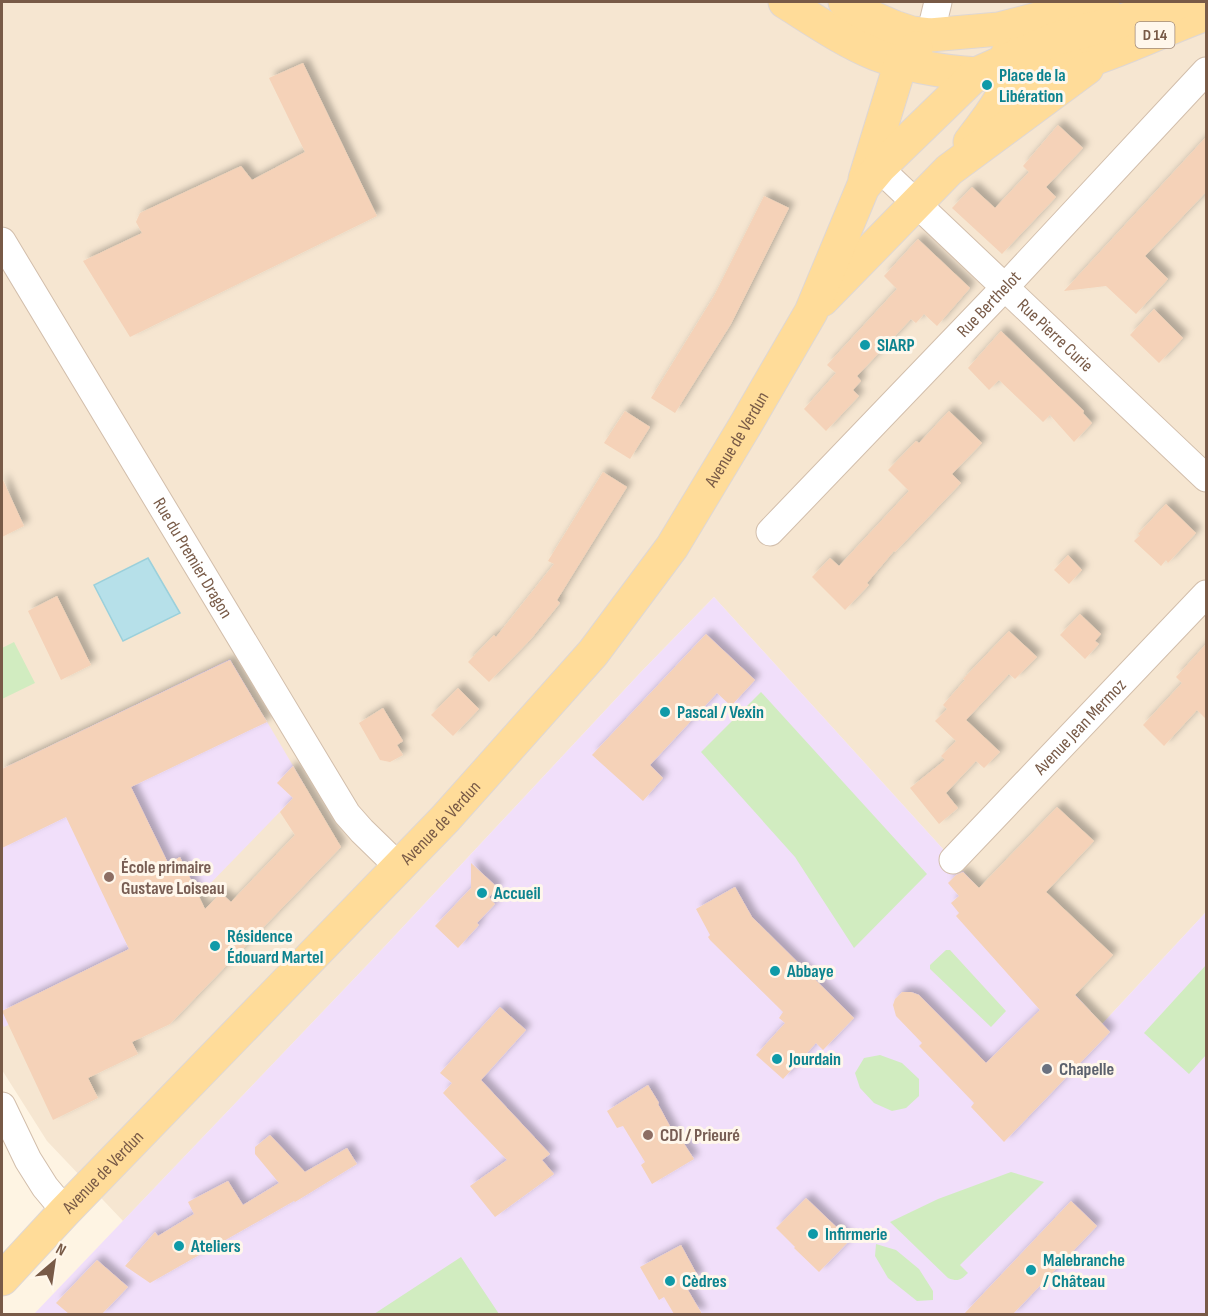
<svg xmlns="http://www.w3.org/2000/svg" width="1208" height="1316" viewBox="0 0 1208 1316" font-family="'Sofia Sans Condensed',sans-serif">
<defs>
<filter id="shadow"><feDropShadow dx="5.5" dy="-5.5" stdDeviation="3" flood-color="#0004"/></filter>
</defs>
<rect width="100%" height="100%" fill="#fef4e3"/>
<path fill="#f6e6d1" d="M2 2H1206V912L1102 1024 714 597 641 672 372 960 123 1221 47 1141 2 1070Z"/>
<path fill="#f1dffa" d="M714 597 1102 1024 1206 912V1314H34L372 960 641 672Z
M230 659 305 786 127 969 4 1027 2 1022V769Z"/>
<path fill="#d1ecc0" d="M14 642 35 683 2 699V648Z
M761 692 927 874 854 948 795 857 701 752Z
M946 950H950L1006 1011 991 1027 930 969V965Z
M1206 965V1055L1189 1074 1144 1033Z
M880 1055 902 1063 919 1079V1096L906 1108 892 1111 874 1103 860 1088 855 1073 864 1058Z
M1011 1172 1044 1182 960 1265 968 1273C961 1280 958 1282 948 1278L890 1222 938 1199Z
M876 1244 896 1250 919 1269 933 1291V1300L917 1301 888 1278 875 1256Z
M461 1257 499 1314H374Z"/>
<path fill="#b6e0e9" stroke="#9bd0db" stroke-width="1.5" d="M148 558 180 613 123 641 94 585Z"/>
<path fill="#f5d2b8" filter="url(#shadow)" d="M303 63 377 216 130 337 83 261 142 233 136 222 140 213 241 166 252 180 305 152 269 78Z
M1058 125 1083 148 1046 187 1056 197 1002 254 952 208 972 187 995 208 1029 172 1023 166Z
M1206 137V192L1145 256 1168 279 1136 314 1106 286 1064 291Z
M764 196 789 208 731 324 675 413 651 398 714 296Z
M918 239 970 288 937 326 924 314 916 323 911 319 857 376 861 381 853 390 859 396 826 431 804 409 836 373 827 365 897 289 884 276Z
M1154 309 1183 338 1159 363 1130 335Z
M1001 331 1084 411 1083 413 1092 423 1074 442 1050 415 1043 422 999 380 989 390 968 368Z
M625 411 650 427 630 459 604 443Z
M949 411 982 443 952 474 961 483 895 552 894 551 867 583 869 585 845 610 812 577 830 558 839 566 909 491 888 470 916 441 919 443Z
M603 472 627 487 557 600 560 603 531 639 489 682 468 662 494 635 496 637 554 564 548 561Z
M2 478 24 526 2 537Z
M1166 504 1196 533 1168 563 1166 560 1161 566 1134 541 1140 535 1138 534Z
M1068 555 1082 570 1069 584 1054 570Z
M57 596 91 665 61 680 28 611Z
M1080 614 1101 634 1095 641 1099 644 1085 659 1060 635Z
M1009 631 1037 657 1015 679 1009 674 966 720 1000 752 984 768 976 761 946 793 958 808 939 824 910 788 945 760 941 756 956 741 935 721 947 709 943 705 965 680 963 679Z
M706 634 755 680 731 706 717 693 650 765 663 778 643 801 592 755Z
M1206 644V719L1197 710 1164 746 1143 725 1182 683 1176 677Z
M230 660 267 722 131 787 168 863 180 857 205 909 221 893 231 902 295 835 280 812 293 798 277 783 293 766 341 847 170 1024 132 1042 138 1054 88 1078 98 1098 53 1120 2 1011 129 949 66 817 2 848V769Z
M458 688 479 709 453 736 431 715Z
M383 708 403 741 397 745 403 755 390 762 380 760 359 723Z
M1057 807 1094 841 1046 892 1113 955 1075 995 1110 1032 1004 1142 971 1107 974 1103 919 1046 922 1043 896 1016 893 1005 895 999 902 992H911L919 995 986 1063 1040 1010 956 916 959 913 951 903 959 896 948 883 956 875 963 872 979 888Z
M471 863 498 888 489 897 495 904 477 923 479 925 458 948 435 926 471 888Z
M735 887 752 917 854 1018 823 1050 816 1043 783 1079 756 1055 785 1023 779 1018 783 1012 710 940 708 937 710 935 696 909Z
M500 1007 526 1030 481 1080 550 1154 542 1160 554 1174 495 1217 470 1186 507 1160 443 1093 452 1083 440 1073Z
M648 1085 659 1103 658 1104 679 1143 683 1142 694 1159 652 1184 641 1165 645 1162 623 1126 617 1128 607 1111Z
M270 1135 305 1172 347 1148 357 1164 295 1202 294 1201 150 1283 125 1266 155 1232 158 1236 194 1214 188 1202 228 1181 243 1205 279 1183 255 1154V1147Z
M806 1198 850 1240 819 1272 794 1248 795 1247 776 1228Z
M1071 1201 1097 1226 1013 1314H964Z
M681 1245 699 1278 685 1285 702 1314H674L664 1297 659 1300 640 1267Z
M97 1260 128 1287 102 1314H69L56 1303Z"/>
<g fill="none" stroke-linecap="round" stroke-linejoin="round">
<defs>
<g id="minor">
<path d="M930 35 938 2"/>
<path id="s1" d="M879 168 1206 478"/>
<path id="s2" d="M2 241C118 431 231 623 347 814L362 831 399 867"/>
<path id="s3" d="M770 532 1005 287 1206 71"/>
<path id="s4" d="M953 860 1206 594"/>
<path d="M2 1106 28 1160 45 1187 65 1211"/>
</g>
<g id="major">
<path d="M785 2C814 20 844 41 876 54 931 75 1018 82 1074 65 1120 52 1162 30 1206 14"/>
<path d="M845 2 869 16 894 27 912 33 930 35 999 29 1103 2"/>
<path d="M970 142C988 117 1017 88 1007 55"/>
<path d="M865 179 901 62 916 48"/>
<path d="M822 300 949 170 1087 68"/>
<path id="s5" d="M2 1279 65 1211 445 819 593 653 672 547 746 424 811 312 863 187 879 168 976 74 1055 39 1146 14 1180 2"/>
</g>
</defs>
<use href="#minor" stroke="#d2beab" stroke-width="29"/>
<use href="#major" stroke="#dfd7d3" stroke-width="35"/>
<use href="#minor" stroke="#fff" stroke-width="27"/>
<use href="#major" stroke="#ffdc99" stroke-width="33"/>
</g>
<g fill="#0f9aa8" stroke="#fff7eb" stroke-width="2">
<circle cx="987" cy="85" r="6"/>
<circle cx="865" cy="345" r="6"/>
<circle cx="665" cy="712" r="6"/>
<circle cx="482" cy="893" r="6"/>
<circle cx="215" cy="946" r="6"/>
<circle cx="775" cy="971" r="6"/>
<circle cx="777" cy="1059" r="6"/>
<circle cx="813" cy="1234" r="6"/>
<circle cx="179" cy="1246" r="6"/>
<circle cx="1031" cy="1270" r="6"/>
<circle cx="670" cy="1281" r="6"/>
</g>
<g fill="#8d6e63" stroke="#fff7eb" stroke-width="2">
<circle cx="109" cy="877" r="6"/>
<circle cx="648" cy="1135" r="6"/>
</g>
<circle fill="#6b7280" stroke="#fff7eb" stroke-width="2" cx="1047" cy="1069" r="6"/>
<g text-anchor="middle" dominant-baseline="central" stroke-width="6" stroke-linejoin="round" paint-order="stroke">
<rect fill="#fff7eb" stroke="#a08978" stroke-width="1.5" x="1135.5" y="22" width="39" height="26" rx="4.5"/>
<g font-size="16" font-weight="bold" fill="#785a47">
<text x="1155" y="35">D 14</text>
</g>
<g font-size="18" font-weight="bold" fill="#0d838f" stroke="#fff7eb" text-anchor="start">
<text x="999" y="75">Place de la<tspan x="999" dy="21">Libération</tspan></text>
<text x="877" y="345">SIARP</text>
<text x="677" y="712">Pascal / Vexin</text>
<text x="494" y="893">Accueil</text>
<text x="227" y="936">Résidence<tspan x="227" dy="21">Édouard Martel</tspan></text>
<text x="787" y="971">Abbaye</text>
<text x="789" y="1059">Jourdain</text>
<text x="825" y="1234">Infirmerie</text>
<text x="191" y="1246">Ateliers</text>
<text x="1043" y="1260">Malebranche<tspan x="1043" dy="21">/ Château</tspan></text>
<text x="682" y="1281">Cèdres</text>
</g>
<g font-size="18" fill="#785a47" stroke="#fff7eb">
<text stroke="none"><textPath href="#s3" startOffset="316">Rue Berthelot</textPath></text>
<text stroke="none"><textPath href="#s1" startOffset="243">Rue Pierre Curie</textPath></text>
<text stroke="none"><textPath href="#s5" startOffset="1119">Avenue de Verdun</textPath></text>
<text stroke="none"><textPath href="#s2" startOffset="370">Rue du Premier Dragon</textPath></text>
<text stroke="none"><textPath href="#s4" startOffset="184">Avenue Jean Mermoz</textPath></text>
<text stroke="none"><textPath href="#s5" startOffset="633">Avenue de Verdun</textPath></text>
<text stroke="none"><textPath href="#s5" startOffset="147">Avenue de Verdun</textPath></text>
</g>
<g font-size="18" font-weight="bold" fill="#785e54" stroke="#fff7eb" text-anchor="start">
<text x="121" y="867">École primaire<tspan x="121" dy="21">Gustave Loiseau</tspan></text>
<text x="660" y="1135">CDI / Prieuré</text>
</g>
<g font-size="18" font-weight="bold" fill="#5b616d" stroke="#fff7eb" text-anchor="start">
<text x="1059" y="1069">Chapelle</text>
</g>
</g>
<rect width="1208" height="1316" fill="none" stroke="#785a47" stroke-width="6"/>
<g transform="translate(54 1262) rotate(29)" stroke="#fff7eb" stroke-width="4.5" paint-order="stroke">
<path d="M0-4.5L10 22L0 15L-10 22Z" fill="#785a47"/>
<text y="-9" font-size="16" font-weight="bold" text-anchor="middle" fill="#785a47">N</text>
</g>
</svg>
